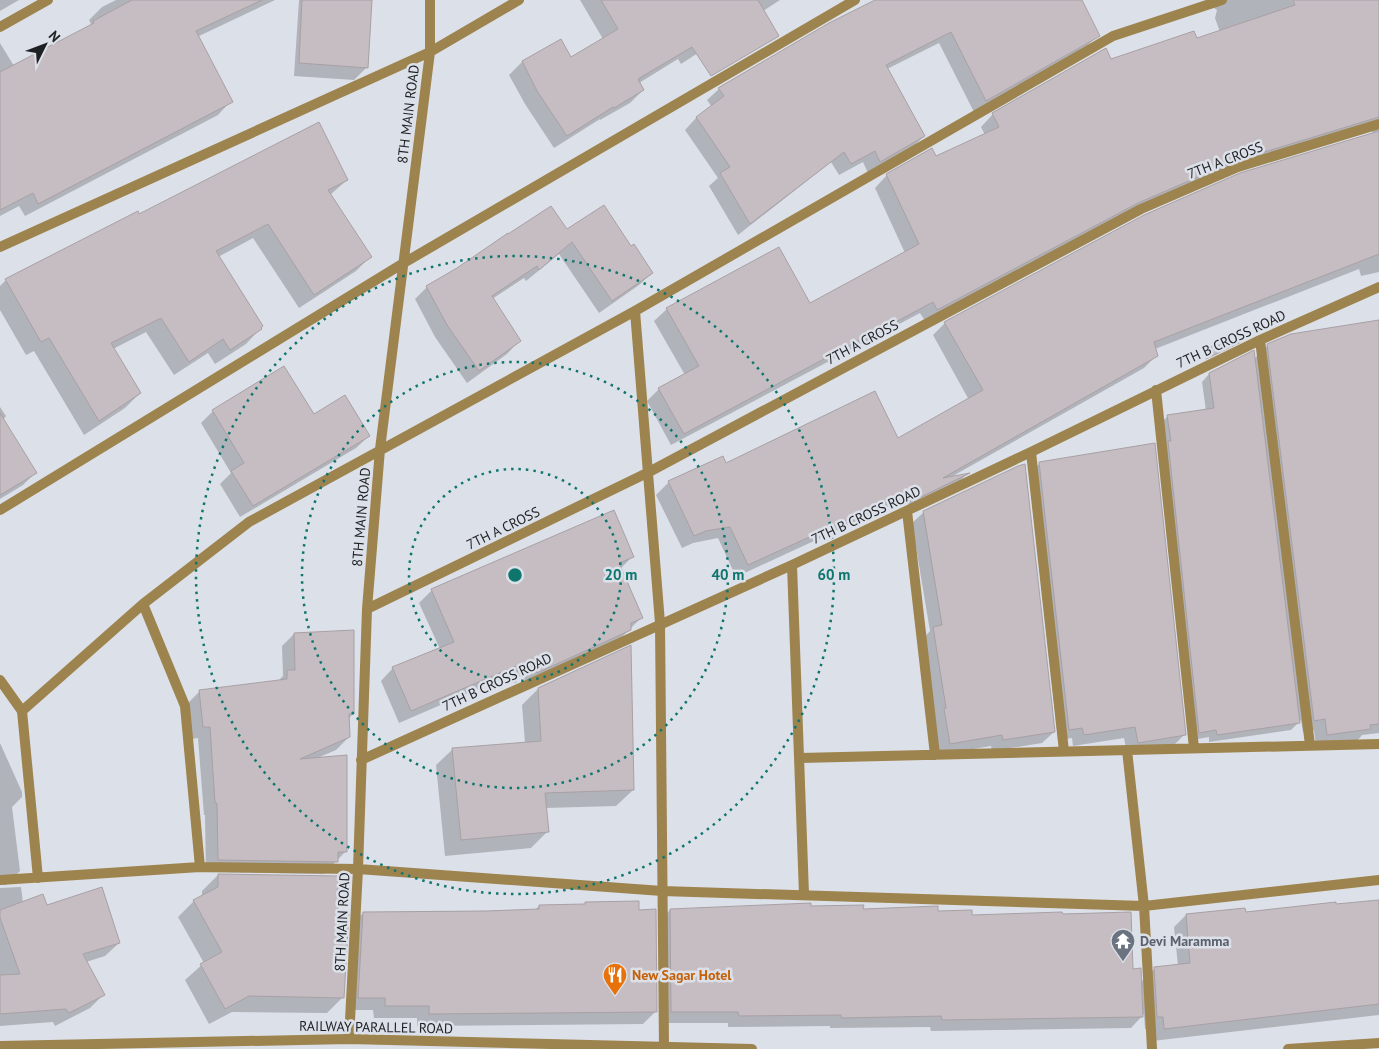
<svg xmlns="http://www.w3.org/2000/svg" width="1379" height="1049" viewBox="0 0 1379 1049" font-family="'PT Sans',sans-serif">
<rect width="100%" height="100%" fill="#dce0e8"/>
<path fill="#0003" d="M0 0H19L0 11Z
M116 0H275L197 37 231 101 218 115 25 216 19 206 0 216V43L14 66 87 28 91 24 89 20 102 7Z
M299 0H371L367 67 354 80 294 76Z
M580 0H780L681 64 678 59 639 83 643 90 630 103 600 120V119L554 148 525 104 509 75 522 62 561 41 571 59 603 39Z
M877 0H1081L1098 35 1086 47 974 112 939 43 887 69 924 136 912 148 868 173 863 162 839 175 831 162 738 235 709 186 718 178 685 130 696 118 712 107 707 100 719 89Z
M1209 0H1379V272L1361 276 1359 269 1155 349 1157 355 1144 368 951 477 966 475 956 485 909 508 907 498 736 577 718 538 693 543 682 548 656 495 669 482 725 464 897 440 969 400 933 335 945 323 1373 134 1372 131 1364 129 1222 172 925 321 920 313 671 445 647 401 659 389 685 375 654 321 667 309 809 305 905 253 875 188 887 175 936 158 985 135 981 127 993 114 1111 60 1231 63 1215 18 1217 10 1211 6Z
M347 180 330 195 370 257 356 271 299 308 253 238 218 257 260 329 246 344 215 364 208 353 174 375 146 332 113 349 140 393 125 408 84 435 34 351 26 355 0 310V286L6 280 139 216Z
M567 231 630 248 652 273 639 285 599 313 559 254 526 281 524 278 492 299 519 341 507 354 467 383 435 337 415 299 427 287Z
M1379 339V733L1362 735 1358 740 1316 746 1314 730 1303 732 1301 720 1291 730 1209 742V737L1192 740 1160 424 1168 416 1206 411 1202 382 1209 374 1254 359 1268 345Z
M0 407 6 416 3 420 35 473 23 485 0 499Z
M213 411 313 415 369 436 356 448 240 517 220 484 231 473 201 423Z
M1040 463 1184 735 1173 746 1127 753 1124 738 1073 746 1072 738 1058 740 1029 474Z
M614 512 633 556 620 569 641 618 617 642 525 684 524 675 505 683 503 678 399 723 381 681 393 668 440 649 419 603 432 590Z
M924 512 1054 732 1042 743 992 751 991 746 938 755 922 640 930 631 912 523Z
M294 634 353 714 348 719 349 737 336 750 315 759 345 852 324 874 206 872 205 815H204L198 738 191 739 187 704 199 692 277 682 283 676 282 646Z
M538 689 633 790 616 806 545 808 547 832 531 848 445 856 436 765 453 749 525 743 522 705Z
M0 743 22 792V797L12 807 20 871 6 885H0Z
M218 875 337 913 343 997 327 1013 232 1012 209 1024 185 980 204 963 178 917 194 901 202 897V891Z
M21 887 23 903 46 906 119 943 105 956 86 962 103 995 90 1008 55 1026 53 1022 0 1026V888Z
M1379 901V1015L1152 1041 1151 1029H1145L1144 1014 1131 1028 931 1031 930 1027 830 1028V1026L728 1027V1023H660L659 922 670 910 810 908 937 912 971 917 1132 970 1140 983 1155 968 1178 966 1174 927 1186 915 1245 913Z
M586 903 656 1011 643 1024 417 1026V1018H374L373 1010H346L351 925 363 913 535 910 539 906H583Z"/>
<path fill="#c5bdc2" stroke="#a8a0a5" d="M132 0H262L196 31 233 102 38 204 33 193 0 210V72L94 23 93 21Z
M302 0H372L368 68 299 63Z
M601 0H758L779 36 711 76 692 47 638 79 644 90 614 108 613 107 567 136 537 91 522 61 561 39 571 57 618 29Z
M875 0H1082L1100 36 986 101 951 32 886 65 925 136 880 162 875 151 851 164 844 152 750 224 720 173 730 167 696 117 724 96 718 88 829 23Z
M1293 0H1379V117L1235 161 1138 203 937 310 933 302 892 324 891 323 684 434 658 388 699 366 666 308 779 247 810 303 919 244 886 174 932 148 936 156 999 127 992 113 1106 48 1111 59 1194 31 1197 38 1295 5Z
M319 122 348 180 328 190 372 257 314 295 268 224 216 251 263 326 261 328 262 329 230 350 223 339 189 362 161 318 111 343 141 393 99 421 49 338 41 342 5 279 138 211 139 214Z
M1379 131V254L1154 342 1158 356 943 478 970 473 921 497 919 487 748 565 730 527 706 531 694 536 668 481 723 456 726 463 875 391 898 438 983 390 944 322 1144 215 1240 173Z
M604 205 631 246 634 244 653 273 612 301 572 242 539 270 537 266 492 296 521 341 479 371 447 325 426 286 457 268 508 233V234L551 206 567 229Z
M1379 320V724L1370 725 1371 729 1327 735 1325 719 1314 721 1267 344 1291 334Z
M1241 342 1206 359 1205 347Z
M1254 350 1300 723 1217 735 1216 730 1199 733 1168 441H1171L1167 415 1214 408 1209 373Z
M284 366 314 414 345 395 370 436 253 506 231 471 244 463 212 410Z
M0 413 37 473 0 495Z
M1155 443 1186 735 1138 743 1135 727 1084 735 1082 728 1069 730 1039 462Z
M1025 464 1055 732 1003 740 1002 735 950 744 944 709 946 708 933 627 942 625 923 511 1018 466Z
M614 510 634 557 619 563 643 618 631 623V630L537 673 536 664 518 672 516 666 411 711 392 667 454 642 431 589Z
M354 630V714H349L350 737 300 759 347 755V852H338V862L218 860 217 803H215L210 727H203L199 690 287 679V670H295L294 633Z
M631 645 634 790 545 793 549 832 461 840 452 748 541 741 538 688Z
M218 874 338 876V912H349L344 998 249 996 225 1009 200 964 222 952 193 900 218 887Z
M102 887 120 943 83 954 105 995 69 1013 66 1009 0 1014V975L20 974 0 918V910L43 894 47 905Z
M1379 900V1004L1164 1029 1163 1017H1157L1154 967 1190 963 1186 914 1245 908 1246 912 1336 902V904Z
M639 901V910L656 909 657 1012 429 1014V1006H385V998H358L363 912 487 911 539 909V905L585 904V902Z
M811 903V906L864 905 863 909 938 906V911L972 910V915L1062 912 1063 914 1131 912 1133 969 1141 968 1143 1017 942 1020 941 1016 841 1018V1015L739 1016 738 1012H671L670 909Z"/>
<g fill="none" stroke-linecap="round" stroke-linejoin="round">
<path stroke="#9d834d" stroke-width="10" d="M0 27 48 0
M0 247 430 52 519 0
M635 311 660 623 664 1047
M1260 340 1310 745
M1156 390 1194 748
M1031 452 1064 751
M0 510 402 264 855 0
M907 511 935 755
M792 565 804 894
M143 604 185 706 200 867
M367 609 649 472 1141 209 1238 167 1379 124
M0 680 22 711
M1127 750 1144 906 1152 1049
M800 758 1379 744
M361 760 792 565 1031 452 1260 340 1379 287
M38 878 22 711 143 604 249 522 635 311 1113 36 1222 0
M0 880 200 867 358 869 662 891 1144 906 1379 880
M349 1039 358 869 367 609 380 449 430 52V0"/>
<path stroke="#9d834d" stroke-width="10" d="M0 1046 349 1039 752 1049
M1288 1049 1379 1043"/>
</g>
<g fill="none" stroke="#0f766e" stroke-width="2.5" stroke-dasharray="2.5 5">
<circle cx="515" cy="575" r="106"/>
<circle cx="515" cy="575" r="213"/>
<circle cx="515" cy="575" r="319"/>
</g>
<defs>
<symbol id="temple-pin" viewBox="-11 -11 22 30"><path d="M0 17L-7.5 6A9.5 9.5 0 1 1 7.5 6Z" fill="#6b7280" stroke="#dce0e8"/><path d="M0-6L5-2H3V0L6.5 2.5H4V6H1.5V3h-3V6H-4V2.5H-6.5L-3 0V-2H-5Z" fill="#fff"/></symbol>
<symbol id="restaurant-pin" viewBox="-11 -11 22 30"><path d="M0 17L-7.5 6A9.5 9.5 0 1 1 7.5 6Z" fill="#e8710a" stroke="#dce0e8"/><path d="M-5-6h1v4h1v-4h1v4h1v-4h1v5L-1.5 .5V6h-2V.5L-5-1ZM5-6V6H3V1.5H1.5Q1.5-4 5-6Z" fill="#fff"/></symbol>
</defs>
<g fill-rule="evenodd">
<use href="#temple-pin" x="1109" y="927" width="28" height="38"/>
<use href="#restaurant-pin" x="601" y="961" width="28" height="38"/>
</g>
<g text-anchor="middle" dominant-baseline="central" stroke-width="5" stroke-linejoin="round" paint-order="stroke">
<g font-size="14" fill="#1e2023" stroke="#dce0e8">
<text transform="translate(408 114) rotate(-83)">8TH MAIN ROAD</text>
<text transform="translate(1225 160) rotate(-21)">7TH A CROSS</text>
<text transform="translate(1231 339) rotate(-25)">7TH B CROSS ROAD</text>
<text transform="translate(862 342) rotate(-28)">7TH A CROSS</text>
<text transform="translate(866 515) rotate(-25)">7TH B CROSS ROAD</text>
<text transform="translate(361 517) rotate(-85)">8TH MAIN ROAD</text>
<text transform="translate(503 528) rotate(-26)">7TH A CROSS</text>
<text transform="translate(497 682) rotate(-25)">7TH B CROSS ROAD</text>
<text transform="translate(342 922) rotate(-87)">8TH MAIN ROAD</text>
<text transform="translate(376 1027) rotate(1)">RAILWAY PARALLEL ROAD</text>
</g>
<g font-size="14" font-weight="bold" fill="#5b616d" stroke="#dce0e8" text-anchor="start">
<text x="1140" y="941">Devi Maramma</text>
</g>
<g font-size="14" font-weight="bold" fill="#c56008" stroke="#dce0e8" text-anchor="start">
<text x="632" y="975">New Sagar Hotel</text>
</g>
</g>
<circle cx="515" cy="575" r="8" fill="#0f766e" stroke="#dce0e8" stroke-width="2.5"/>
<g font-size="15" text-anchor="middle" font-weight="bold" fill="#0f766e" stroke="#dce0e8" stroke-width="5" stroke-linejoin="round" paint-order="stroke">
<text x="621" y="580">20 m</text>
<text x="728" y="580">40 m</text>
<text x="834" y="580">60 m</text>
</g>
<g transform="translate(45 45) rotate(48)" stroke="#dce0e8" stroke-width="4" paint-order="stroke">
<path d="M0-4L9 19L0 12L-9 19Z" fill="#1e2023"/>
<text y="-8" font-size="14" font-weight="bold" text-anchor="middle" fill="#1e2023">N</text>
</g>
</svg>
